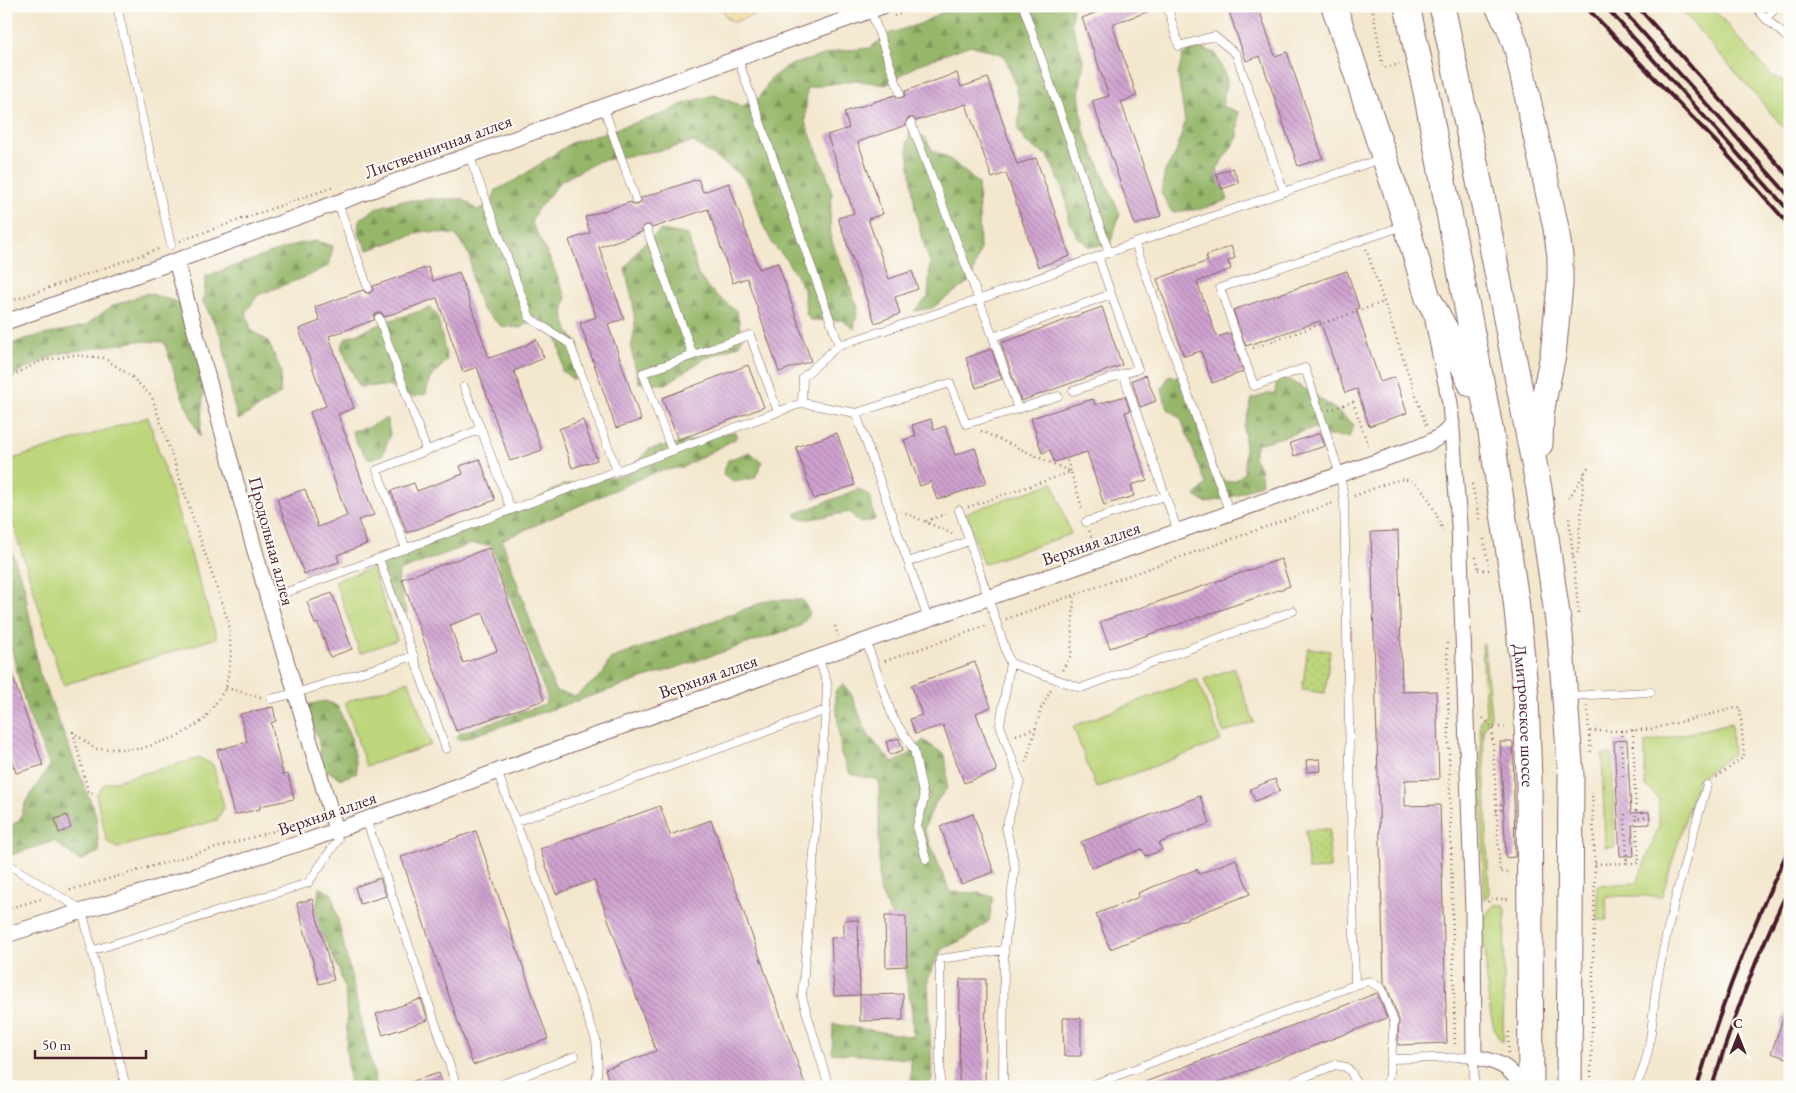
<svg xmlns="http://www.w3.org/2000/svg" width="1796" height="1093" viewBox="0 0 1796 1093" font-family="'EB Garamond',serif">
<defs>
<pattern id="forest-firs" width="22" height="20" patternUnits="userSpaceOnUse" patternTransform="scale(1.25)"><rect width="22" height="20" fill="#96b76b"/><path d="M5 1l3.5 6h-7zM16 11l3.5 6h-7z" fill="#7c9458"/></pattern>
<pattern id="sand-dots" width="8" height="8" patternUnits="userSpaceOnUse" patternTransform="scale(1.25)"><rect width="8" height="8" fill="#eeda9e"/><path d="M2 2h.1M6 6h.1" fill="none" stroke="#cebb88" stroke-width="1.8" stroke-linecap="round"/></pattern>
<pattern id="park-dots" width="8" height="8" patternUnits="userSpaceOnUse" patternTransform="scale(1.25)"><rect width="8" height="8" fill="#bdd67b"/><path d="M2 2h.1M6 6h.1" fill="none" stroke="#a4b76a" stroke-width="1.8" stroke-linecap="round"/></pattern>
<pattern id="building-back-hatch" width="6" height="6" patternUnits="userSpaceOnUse" patternTransform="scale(1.25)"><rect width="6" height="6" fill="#cfa2d0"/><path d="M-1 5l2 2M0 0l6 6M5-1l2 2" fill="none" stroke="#aa83a9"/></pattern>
</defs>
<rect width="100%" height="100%" fill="#fdfcf7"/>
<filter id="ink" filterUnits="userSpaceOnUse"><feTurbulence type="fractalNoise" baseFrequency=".02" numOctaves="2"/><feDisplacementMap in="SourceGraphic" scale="10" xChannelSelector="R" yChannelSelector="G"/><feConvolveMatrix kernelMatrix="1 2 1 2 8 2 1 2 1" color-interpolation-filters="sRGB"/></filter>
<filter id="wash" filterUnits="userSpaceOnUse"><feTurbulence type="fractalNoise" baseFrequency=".0096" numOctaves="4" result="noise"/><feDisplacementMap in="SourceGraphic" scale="20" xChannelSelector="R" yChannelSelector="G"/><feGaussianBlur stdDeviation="1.12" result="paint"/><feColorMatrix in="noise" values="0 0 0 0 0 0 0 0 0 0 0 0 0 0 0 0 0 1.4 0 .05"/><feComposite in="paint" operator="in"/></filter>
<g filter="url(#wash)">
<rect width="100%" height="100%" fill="#f3e7ce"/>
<path fill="#bdd67b" stroke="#847a53" d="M1678 6H1711L1772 76 1790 85V135Z
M148 417 217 638 63 685 6 501V461Z
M1053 483 1071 534 983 564 966 513Z
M372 568 397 640 360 653 335 581Z
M1482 644H1484L1491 716 1483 730 1489 894 1484 901 1480 721 1486 714Z
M1234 668 1254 722 1224 733 1204 679Z
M1197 679 1221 741 1096 788 1073 726Z
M409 681 431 745 366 766 345 702Z
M1731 723 1733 754 1697 780 1662 896H1606L1607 920H1598L1597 885 1637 883 1659 826V799L1645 785V743Z
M1602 754H1612L1615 847H1605Z
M200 758 213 765 224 807 217 820 117 848 107 842 96 795 104 784Z
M1495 904 1504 906 1505 910 1503 1042C1487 1033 1486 966 1485 947 1484 939 1482 928 1484 920 1486 914 1491 908 1495 904Z"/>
<path fill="url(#forest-firs)" stroke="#706b4b" d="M954 6H1073L1071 24 1084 61 1079 93 1084 131 1120 214 1110 244 1089 247 1077 236 1068 219 1067 203 1061 184 1048 156 1026 143 1018 130 1020 105 1015 82 1004 55 970 45 917 65 886 85 855 80 807 88 805 122 826 172 832 194 830 214 831 239 858 308 854 329 842 320H810L806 313 804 289 786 259 774 246 763 225 753 193 742 176 694 142 667 149 599 161 561 181 537 210 531 222 550 259 566 298 563 313 568 331 578 344 581 366 574 380 562 371C562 346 557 333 537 317L520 328 501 326 482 309 472 282 470 256 456 235 424 231 368 250 358 233 359 220 376 208 400 201 432 199H463L477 210 491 204 496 190 516 180 571 143 666 113 683 104 714 95 742 106 759 98 771 78 787 66 838 51 870 48 890 33 920 24Z
M1200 48 1215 53 1227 79 1222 106 1238 112V137L1217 169 1228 200 1201 209 1172 212 1161 193 1165 171 1176 153 1185 122 1178 75 1183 54Z
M910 131 925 137 932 150 951 160 978 183 980 250 971 280 932 308 914 311 928 297 930 263 922 239 915 209 907 143Z
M661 230 688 235 698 275 710 290 737 312 742 337 739 345 704 359 666 384 639 383 631 349 635 327 633 302 625 269 640 247Z
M316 241 333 246 329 265 310 275 258 295 246 312 251 330 268 341 281 371 280 394 238 420 233 402 222 338 203 302 206 276 297 244Z
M148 293 183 304 199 366 203 394 200 437 182 396 164 342 137 341 57 354 17 373 6 386V346L25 339 85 326 112 306Z
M430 308 437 314 447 360 429 380 426 394 413 397 387 386 359 387 341 347 346 338 391 320Z
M1169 375 1184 379 1193 406 1203 451 1225 482 1236 480 1244 473 1245 448 1244 427 1252 399 1268 394H1275L1277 378 1284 377C1309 391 1332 405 1354 425L1349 437 1327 436 1319 427 1257 444 1253 457 1260 468 1262 483 1234 496 1206 503 1195 496 1206 484 1181 419 1167 408 1162 389Z
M387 418 390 435 382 456 368 459 357 444 352 431 368 428Z
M733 432 737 434 735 439 683 467 655 472 502 540 555 691 576 696 603 674 610 659 769 600H803L810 614 800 626 460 740 456 739 460 733 545 704 547 697 491 545 471 544 399 571 398 585 407 613 396 619 377 564 445 528 511 514 562 485 625 475 649 449Z
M750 452 762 462 755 478 733 482 723 474 728 460Z
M859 489 870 496 875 520 860 523 850 512 810 519 798 518 795 514Z
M6 537 24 585 39 672 96 815 99 852 80 861 54 841 11 855 6 849V830L20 819 26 801 50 766 27 711 11 647 6 646Z
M843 684 851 694 868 735 893 763 908 755 923 740 945 755 947 770V788L934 805 924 829 950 892 979 893 993 897 989 921 966 938 941 950 928 979 932 1079 928 1087H911V1059L832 1053 833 1024 913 1037 912 1013 904 965 892 917 879 889V780L850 774 841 754 835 691Z
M325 701 337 705 351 738 357 773 341 779 323 768 318 739 307 711V705Z
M319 887 332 894 377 1087H350L346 1046 347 1018 345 990 339 970 315 919Z"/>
<path fill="url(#sand-dots)" stroke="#9c7c64" d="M722 6H776L735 22 726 18Z"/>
<path fill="url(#park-dots)" stroke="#847a53" d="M1308 648 1330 651 1325 693 1302 690Z
M1329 829 1330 869 1308 870 1306 830Z"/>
<g id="blocks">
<path fill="url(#building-back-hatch)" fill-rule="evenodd" d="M1102 6H1158L1159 8 1112 24 1137 96 1121 102 1161 216 1135 225 1092 101 1109 96 1082 18 1103 10Z
M1227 6H1258L1275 56 1287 52 1323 158 1298 166 1260 56 1246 61Z
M957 73 961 87 988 78 1017 164 1036 158 1070 256 1038 267 1006 173 992 178 966 104 916 121 914 118H909L906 120V125L858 142 883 214 868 219 889 279 912 271 918 289 895 297 900 314 875 323 838 218 854 213 827 135 849 128 844 112 895 95 897 98H901L905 96V91Z
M1233 168 1239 183 1222 189 1216 174Z
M698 179 703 192 729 183 759 269 778 263 811 361 779 372 747 278 733 283 708 209 652 228 650 225H646L642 227V232L599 247 624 319 608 324 641 420 616 428 580 323 596 317 569 240 590 233 585 217 631 202 633 205H637L641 203V198Z
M1231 246 1235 258 1228 261 1231 269 1197 282 1217 337 1230 333 1243 372 1212 383 1201 351 1184 356 1157 279 1208 261 1206 256Z
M428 267 433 281 459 272 489 358 524 346 536 339 544 358 514 371 542 450 510 461 477 367 463 372 437 298 384 317 382 313H378L374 315V320L329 336 354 408 338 414 374 515 358 520 367 544 337 555 339 562 304 574 277 499 305 489 318 527 347 516 310 412 326 406 299 329 320 321 315 307 363 290 366 293H370L373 290V286Z
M1347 271 1359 308 1356 309 1380 382 1395 377 1407 413 1369 426 1357 389 1345 393 1320 321 1246 346 1233 310Z
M1102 307 1122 365 1021 401 1001 343Z
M991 349 1002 379 976 388 966 358Z
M748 365 764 407 678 440 662 398Z
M1146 375 1156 401 1140 407 1132 380Z
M1125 396 1130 411 1125 412 1147 480 1131 485 1134 496 1104 505 1087 452 1054 462 1050 450 1042 453 1031 418 1093 399 1095 405Z
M931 419 934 430 945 426 955 455 975 448 987 483 937 500 931 482 920 486 904 440 916 436 912 425Z
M583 420 597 460 572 468 559 429Z
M837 433 855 485 814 499 796 447Z
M1320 433 1325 446 1294 456 1290 443Z
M480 459 495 500 407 533 391 491 414 483 417 491 463 474 460 466Z
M1398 531 1402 692 1436 691 1439 779 1405 780V806L1440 805 1447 1043 1398 1045 1399 1020 1387 987 1384 983 1371 532Z
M489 548 544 700 456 731 402 579ZM483 613 497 651 463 663 450 625Z
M1281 559 1290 586 1110 648 1100 622Z
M332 593 352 649 330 657 318 623 315 624 307 602Z
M975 662 991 707 976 713 997 771 964 783 943 725 915 734 910 719 922 715 911 685Z
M8 663 43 765 16 773 6 745V664Z
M273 707 276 721 271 723 283 775 288 774 294 799 260 806V809L234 815 217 750 247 742 240 714Z
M899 738 903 750 890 755 886 742Z
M1627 740 1631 813 1649 812 1650 824 1632 825 1634 856H1620L1614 741Z
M1500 742H1513L1515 857 1506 858Z
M1320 759 1321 771 1307 772 1306 760Z
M1275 779 1280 791 1255 801 1250 789Z
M1200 796 1210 823 1159 843 1162 850 1152 854 1145 856 1142 849 1092 868 1081 842Z
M660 806 670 835 711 820 806 1087H611L605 1069 656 1051 594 880 556 894 540 849Z
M973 814 994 872 961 884 940 826Z
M67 815 71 828 59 833 55 819Z
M476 831 548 1039 473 1065 401 857Z
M1236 859 1250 894 1110 949 1096 914 1139 897 1138 893 1170 880 1197 869 1199 874Z
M380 878 386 896 360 904 355 887Z
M312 899 334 980 319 984 297 903Z
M885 916H906L907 966 886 967Z
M844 920H858L860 995 834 996 831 938 844 937Z
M960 979H986L985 1087H959Z
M1377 993 1387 1018 1206 1087H1132Z
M903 994V1020L860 1021V995Z
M421 999 428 1020 383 1035 376 1014Z
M1788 1005H1790V1059L1771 1053Z
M1063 1018H1081V1056H1064Z
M439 1073 444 1087H404V1084Z"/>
</g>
</g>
<g filter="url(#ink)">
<use href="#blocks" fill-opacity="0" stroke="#856564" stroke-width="1"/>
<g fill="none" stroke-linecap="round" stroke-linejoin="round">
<defs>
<path id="lane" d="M117 6 171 245
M1023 6 1109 252
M1167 6 1179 46 1214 36 1236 54 1284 192
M1755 6 1766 19 1790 40
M871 11 900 93
M1766 19 1777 6
M738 59 839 345
M603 106 636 200
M911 123 988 323 1018 409 1058 396
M469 155 530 318 570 344 617 471
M338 203 368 288
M647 230 693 355
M1135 243 1230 514
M1098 256 1111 294
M379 318 426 449
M993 337 1111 294 1138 369 1123 374
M464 387 481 429
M1073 391 1123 374 1178 532
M802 403 856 413
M672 451 643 373 750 335 778 412
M959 510 1010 663 1081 688 1293 611
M1086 522 1165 496
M969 541 908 562 856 413 950 383 966 424 1018 409
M406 549 377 470 481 429 511 510
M379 558 446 749
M908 562 928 619
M268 599 802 403 803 377 839 345 978 300 1135 243 1380 159
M866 641 893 718 914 750 924 799 917 826 926 859
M1568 696 1651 692
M271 699 296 693 414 656
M826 710 802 997 829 1087
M497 771 596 1040C597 1055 600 1072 594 1087
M366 819 457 1087
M515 822 826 710 827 683 818 657
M6 863 82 910 126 1087
M91 951 308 883 338 840 336 830
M1355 985 1369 981 1382 989 1394 1022 1391 1059
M495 1087 575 1056
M940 1087V959L1004 950
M1003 1087 1004 950 1015 868 1006 827 1020 781 1000 725 1010 663
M1087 1087 1355 985 1344 499 1340 475 1305 368 1254 386 1220 288 1403 226
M1279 1087 1335 1065 1346 1067 1351 1072 1358 1087
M1387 1087 1391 1059 1474 1057V1087
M1635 1087C1654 1054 1651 1013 1658 976 1670 911 1689 848 1707 785"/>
<path id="street" d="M176 261 268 599 336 830
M1433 321 1450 403 1459 525 1473 910 1474 1057C1495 1061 1511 1065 1521 1087
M6 322 883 6
M6 935 307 841 583 740 1421 446C1433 441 1446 435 1452 423"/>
<g id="primary">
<path d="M1334 6 1401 207 1428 298 1454 345 1471 384"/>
<path id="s1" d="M1407 6 1426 92 1491 433 1516 600 1526 697 1529 779 1531 1087"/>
<path d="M1442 6 1484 205 1539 489 1560 635 1571 775 1569 1087"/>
<path d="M1498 6 1509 27 1517 49 1556 228 1560 256V285L1553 355 1544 397 1541 415 1540 444"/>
</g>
</defs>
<use href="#lane" stroke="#856564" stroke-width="9"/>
<use href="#street" stroke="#856564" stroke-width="17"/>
<use href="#primary" stroke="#856564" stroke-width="27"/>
<path stroke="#856564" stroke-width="2.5" stroke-dasharray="1 4" stroke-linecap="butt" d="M1372 6 1383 68 1400 64
M894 16 922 6
M180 241 333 187
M1366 249 1427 428
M6 303 161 248
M1253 348 1384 302
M6 384 12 376 41 361 74 355 104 358 131 376 152 397 229 624 231 655 226 688 204 720 179 736 140 749H95L73 732 88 791 96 795
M1329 410 1353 402 1369 448
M981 431 1071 472 1083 511
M1472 484 1480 521
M1354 496C1369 491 1384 483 1399 480 1424 475 1436 515 1444 533
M1569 498 1590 464
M968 507 1071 472 1066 458
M901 511 955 535
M1569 518 1579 616
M926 521 948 513
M1089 531 1094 545
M1484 539 1488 564
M1573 556 1578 552 1584 473
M1476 557 1479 570
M1478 570H1489
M1006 619 1333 503
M835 626 838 636
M1447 643 1455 1047
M885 661 986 626
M1062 670 1071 655 1074 596
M226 688 261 697
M1587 706 1591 755
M1483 718 1492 727
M1505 727H1492L1500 872H1509
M1633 730 1636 818
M1590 731H1621L1623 780
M1621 731 1652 729 1740 707 1744 757 1714 779
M1016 735 1036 728
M1026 762 1041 709 1051 690
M1496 811 1501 810V800
M1627 863H1639L1636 818 1647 817
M1595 864 1627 863 1625 813
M70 890 302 823
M1488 902 1490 899H1511
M6 909 41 899
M1508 1053 1509 1029
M1591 1087 1595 864 1592 791"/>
<use href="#lane" stroke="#fff" stroke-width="8"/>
<use href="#street" stroke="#fff" stroke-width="15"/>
<use href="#primary" stroke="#fff" stroke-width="25"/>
<path stroke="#4a1f2b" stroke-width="4" d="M1585 6 1717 143 1790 226
M1605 6 1790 212
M1619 6 1790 197
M1637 6 1790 178
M1697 1087C1721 1004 1752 925 1790 847
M1712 1087C1733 1018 1758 951 1790 887"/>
</g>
</g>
<g text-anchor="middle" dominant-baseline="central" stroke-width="4" stroke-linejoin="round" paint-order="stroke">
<g font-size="18" fill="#4a1f2b" stroke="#fdfcf7">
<text transform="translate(438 146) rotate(-20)">Лиственничная аллея</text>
<text transform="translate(272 541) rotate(75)">Продольная аллея</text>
<text transform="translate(1091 543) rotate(-19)">Верхняя аллея</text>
<text transform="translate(708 676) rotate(-19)">Верхняя аллея</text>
<text stroke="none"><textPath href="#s1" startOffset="720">Дмитровское шоссе</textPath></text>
<text transform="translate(327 813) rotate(-19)">Верхняя аллея</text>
</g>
</g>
<rect width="1796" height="1093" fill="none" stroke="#fdfcf7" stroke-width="25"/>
<g transform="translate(1738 1036)" stroke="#fdfcf7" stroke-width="4" paint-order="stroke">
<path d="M0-4L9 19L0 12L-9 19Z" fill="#4a1f2b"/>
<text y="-8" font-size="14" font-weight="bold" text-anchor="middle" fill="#4a1f2b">С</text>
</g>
<path d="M35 1050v8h111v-8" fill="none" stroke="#4a1f2b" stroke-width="2.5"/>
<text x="42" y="1050" font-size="15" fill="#4a1f2b" stroke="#fdfcf7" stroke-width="4" paint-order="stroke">50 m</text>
</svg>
